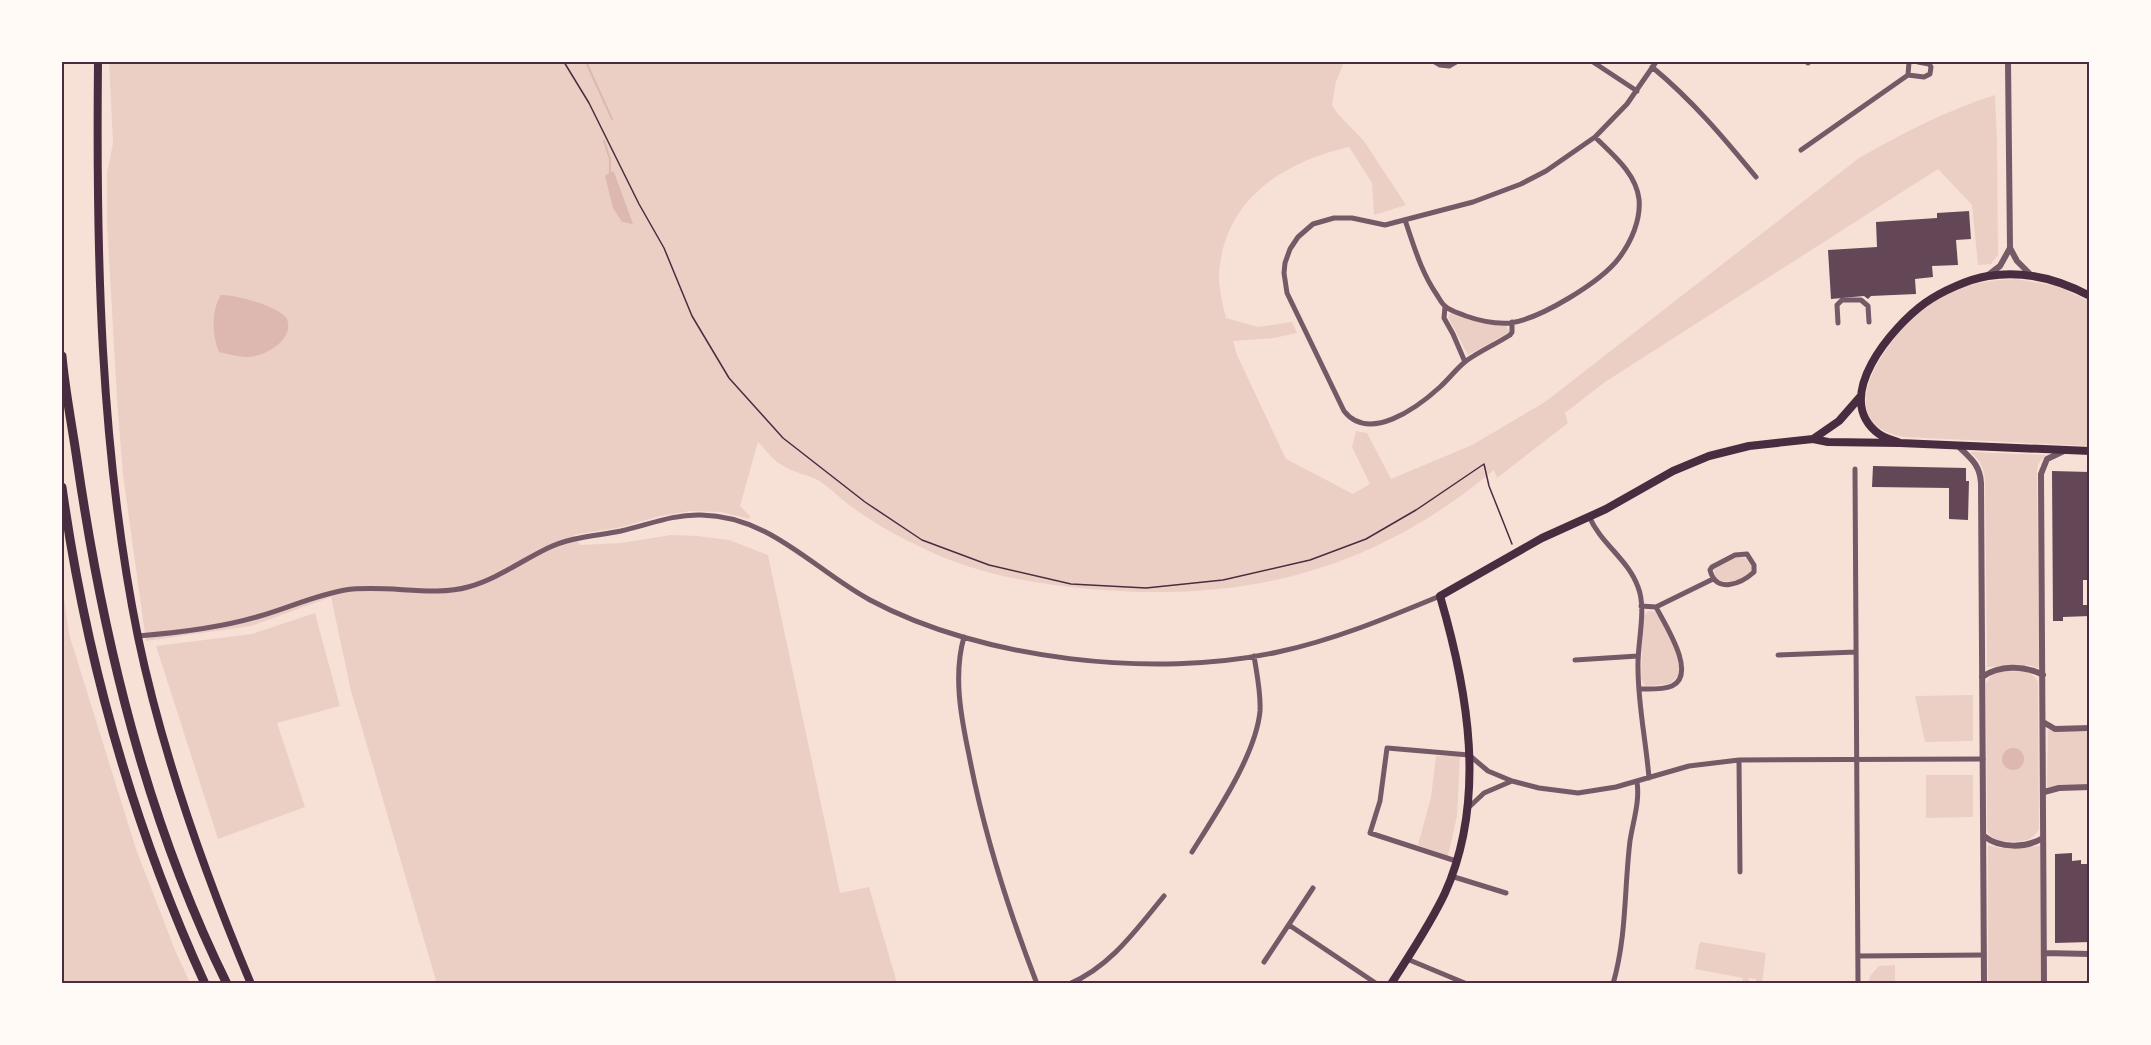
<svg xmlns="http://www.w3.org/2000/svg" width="2151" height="1045" viewBox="0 0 2151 1045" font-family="'Titillium Web',sans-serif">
<rect width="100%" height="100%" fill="#f7e1d7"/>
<path fill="#ebcfc5" d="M109 62H1344L1336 82 1332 105 1338 114 1364 141 1406 205 1374 215 1372 183 1349 147C1282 162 1222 201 1219 277 1219 290 1223 305 1226 318L1258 327 1292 322 1297 333 1274 338 1233 341 1237 355 1286 459 1353 494 1370 484 1352 447 1356 431 1367 433 1391 479 1472 445 1545 402 1859 158C1903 133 1947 110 1995 95L1997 142 1998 255 1991 264 1978 265 1972 205 1938 169 1605 382 1565 413 1568 423 1497 478 1494 470C1373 571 1245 603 1090 589 1039 584 987 576 940 556 908 542 877 526 849 505 840 498 831 489 821 482 809 474 792 473 780 464 772 459 765 449 758 442L740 506 750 516 749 519 721 512 691 511 660 516 622 527 574 535 580 545 621 543 671 535 698 536 729 540 768 555 840 893 869 887 897 983 437 984 351 691 331 597 251 626 146 641 123 475 117 399 107 223V173L113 143Z
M2015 279 2057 286 2089 301V446L1904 437C1833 424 1877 355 1907 324 1920 310 1939 297 1956 290 1974 282 1996 280 2015 279Z
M1451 313 1489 325 1506 326 1509 331 1507 334 1468 355 1448 317Z
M1972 452 2046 455 2038 464 2037 471 2039 667 2037 668 2028 665 1987 667 1985 479C1984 469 1980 459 1971 453Z
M1737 557 1748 558 1752 567 1751 573C1738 580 1729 586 1715 578L1714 569Z
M62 583 69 634 136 849 175 950 190 983H62Z
M1649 611 1656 612C1668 628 1679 654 1679 675L1670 684 1647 686 1644 685 1641 678 1643 616Z
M315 613 340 706 277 723 305 807 218 839 156 646 252 634Z
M1998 672C2012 672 2031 667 2038 682L2039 828C2033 845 2011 842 1995 840L1988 833 1987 828 1986 684 1990 677Z
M1973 695V741L1925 742 1915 696Z
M2048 730 2089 732V785L2047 787Z
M1436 756H1460L1457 816 1448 856 1418 845 1431 797Z
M1926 775H1973V817L1926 818Z
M1988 845 1999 848 2040 846 2041 983H1988Z
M1701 942 1766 953 1762 983H1756V979L1749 978 1748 983H1742L1743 978 1695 969 1699 944Z
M1895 965V983H1868L1870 976 1879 966Z"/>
<path fill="#dcb8b0" d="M610 172H614L633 224 622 222 613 208 605 176Z
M221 295C234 294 281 307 287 319 295 340 264 357 248 357 239 357 228 354 219 352 212 336 211 310 221 295Z
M2002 759a11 11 0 1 1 22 0a11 11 0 1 1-22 0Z"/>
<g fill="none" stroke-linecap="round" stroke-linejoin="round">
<path stroke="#dcb8b0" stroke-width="2" d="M586 62 612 119
M604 141 610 159V172"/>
</g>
<path fill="#644757" d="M1969 211 1971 239 1956 240 1958 265 1932 266 1933 277 1915 279 1916 294 1871 296 1868 299 1864 296 1831 299 1828 250 1877 247 1876 222 1937 218V213Z
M1873 466 1966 468V481H1969L1968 520 1949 519V488L1872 487Z
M2052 471 2090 472V580H2083V605H2090V616L2063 617V621H2053Z
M2072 853V861L2081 860V864H2090V942L2055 943V854Z"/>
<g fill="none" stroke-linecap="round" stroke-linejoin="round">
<path stroke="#4a2c40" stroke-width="1.5" d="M564 62 589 103 639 204 664 248 692 316 729 378 783 438 865 502 922 540 989 565 1071 584 1146 588 1223 580 1310 560 1366 539 1416 510 1484 464 1489 486 1512 544"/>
<path stroke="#755966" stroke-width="5" d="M1435 62 1440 65 1449 66 1456 62
M1593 62 1637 91
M1808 63V62
M1652 67C1692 100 1723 137 1756 177
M1908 75 1924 77 1930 74 1931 67 1929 64 1918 62
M1801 150 1908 75 1909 62
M1405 220C1414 246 1421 272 1437 295 1439 298 1442 304 1445 306 1450 311 1459 313 1466 316 1480 321 1495 324 1510 323 1540 319 1601 282 1619 258 1631 242 1641 220 1639 199 1636 173 1612 154 1595 137
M1445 307 1444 318 1453 334 1465 362
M1512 322V332L1510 335C1496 344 1480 351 1466 361 1456 369 1449 379 1440 387 1417 408 1369 443 1344 411L1287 293 1284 273 1285 263 1290 249 1298 237 1313 224 1334 218H1352L1385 225 1473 202 1521 184 1546 171 1595 137 1627 104 1656 62
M1838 323 1837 305 1842 300H1861L1868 306 1869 322
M1855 469 1858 984
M1589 516C1600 543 1628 559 1638 587 1647 609 1637 644 1638 668 1638 705 1646 741 1649 778
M1747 554 1754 565V572C1741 584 1716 594 1710 570L1712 567 1735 555Z
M1641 606 1656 607 1713 579
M138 636C176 633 224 627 260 616 288 608 316 595 345 590 384 584 434 597 468 587 497 579 521 561 548 548 571 537 595 536 621 531 648 525 673 514 701 515 770 516 813 569 870 600 982 660 1154 679 1278 652 1334 640 1387 618 1440 596
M964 637C953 675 961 717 969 755 984 834 1008 909 1037 984
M1778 655 1856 652
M1575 660 1638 656
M1639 689C1649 689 1662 690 1672 686 1698 674 1664 623 1656 607
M1739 760 1740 872
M1512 781 1539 788 1578 793 1616 787 1689 766 1739 760 1983 759
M1192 852C1215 815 1256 755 1260 711 1261 693 1257 675 1254 656
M1456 861 1370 833 1380 801 1387 748 1469 755 1488 771 1512 781 1484 793 1467 809
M1451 876 1506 893
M1289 925 1377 984
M1858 956 1984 955
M1407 959 1467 984
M1264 962 1313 888
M1069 984C1110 967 1136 930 1164 896
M1613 984C1627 935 1624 890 1630 841 1633 821 1640 802 1637 782"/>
<path stroke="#755966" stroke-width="6" d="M2010 248 2017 261 2031 275
M1987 276 2000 266 2010 248 2008 62
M1958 446C1970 458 1980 464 1981 483L1984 984
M1982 677C1999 665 2024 665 2043 675
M2043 722 2055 729 2090 728
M2044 792 2059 788 2090 787
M1984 836C2000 849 2026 848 2043 838
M2044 953 2090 954
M2044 984 2041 474 2047 459 2064 451"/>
<path stroke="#4a2c40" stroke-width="8" d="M98 62C96 252 100 450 138 637 163 756 204 872 251 984
M2090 296C2058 279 2024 270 1988 276 1969 279 1942 291 1925 303 1893 326 1830 398 1879 434 1885 438 1893 440 1900 443L2090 451
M1813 439 1839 421 1860 397
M1391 984C1410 954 1430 925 1445 893 1487 799 1468 691 1440 596L1542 538 1606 509 1673 471 1709 456 1749 446 1813 439 1828 442 1900 443"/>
<path stroke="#4a2c40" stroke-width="9" d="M62 356C65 391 72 425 77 460 103 639 146 820 227 984
M62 487C86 659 133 826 205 984"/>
</g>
<rect width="2151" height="1045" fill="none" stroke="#fffaf5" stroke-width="126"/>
<rect x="63" y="63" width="2025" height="919" fill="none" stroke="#4a2c40" stroke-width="2"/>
</svg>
